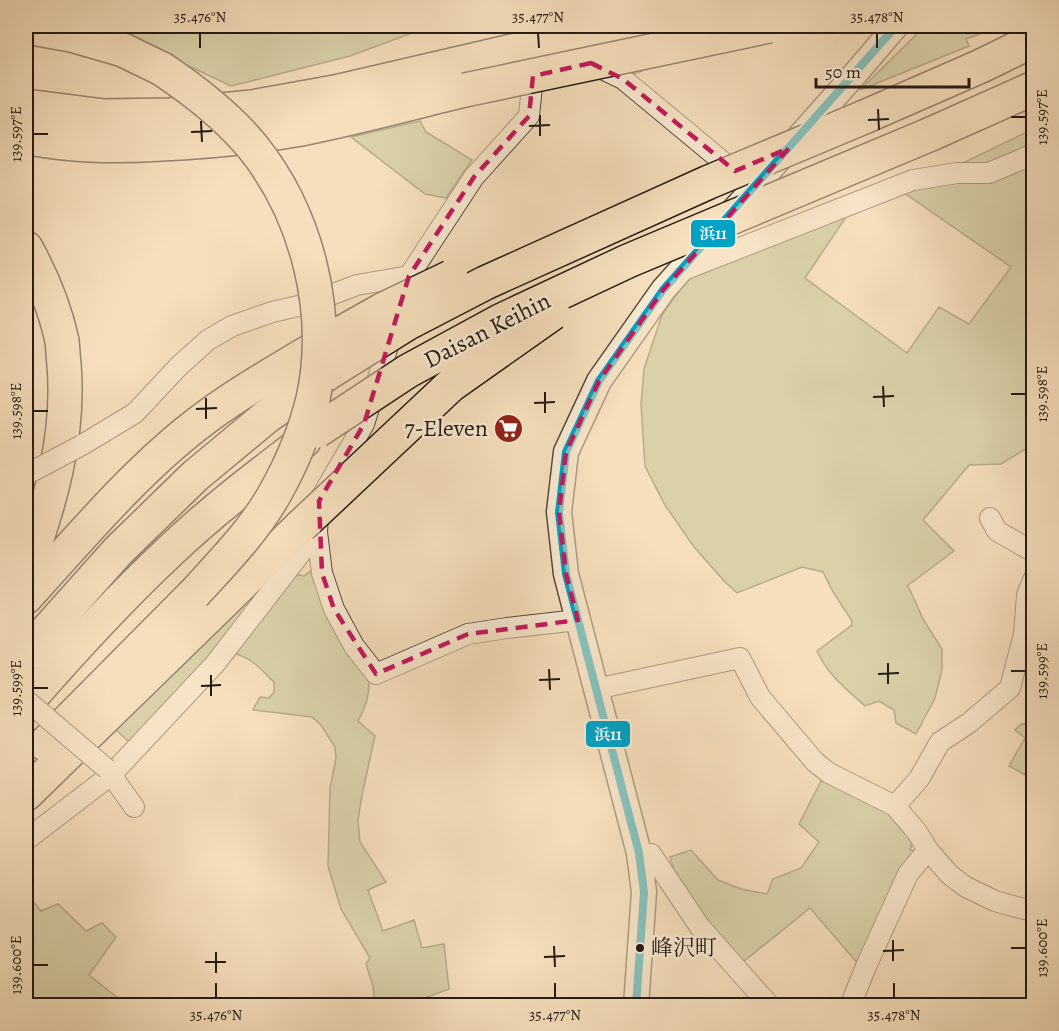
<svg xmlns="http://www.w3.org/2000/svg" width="1059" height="1031" viewBox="0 0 1059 1031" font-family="Alegreya,'Noto Serif JP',serif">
<rect width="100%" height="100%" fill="#f5dfbc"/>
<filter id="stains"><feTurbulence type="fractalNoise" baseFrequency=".00333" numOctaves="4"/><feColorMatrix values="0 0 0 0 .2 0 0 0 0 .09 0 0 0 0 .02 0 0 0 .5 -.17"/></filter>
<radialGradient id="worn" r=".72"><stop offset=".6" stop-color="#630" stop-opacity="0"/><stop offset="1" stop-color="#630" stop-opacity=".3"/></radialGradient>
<path fill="#b8c293" stroke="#6e6e53" stroke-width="1.5" d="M104 26H431L350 56 231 86Z
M925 26H998L999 27 966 39 969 46 860 90Z
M420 121 426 132 472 160 446 198 425 194 351 137Z
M1033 129V446L1032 445 1001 464 969 465 923 520 954 551 907 586 909 588 923 619 942 649V670L935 698 916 734 896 723 894 710 879 701 865 706C845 688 828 675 817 651L852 625V621L833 592 823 572 802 567 737 593 725 582 694 547 665 505 645 466 641 404 644 369 662 315 691 274 846 217 805 278 907 353 939 307 969 324 1011 267 903 192Z
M281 565 294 574 304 576 314 568 368 676C371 692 366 706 358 721L375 736 362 795 358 820 360 842 386 882 368 890 383 931 414 920 422 948 444 944 449 989 406 1005H375L373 986 366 964 370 958 341 909 328 866 330 788 336 758 335 747 321 725 312 717 253 710 260 697 269 698 274 692V682C259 668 254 659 233 653L129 742 114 728Z
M1033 723H1034L1033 779 1009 766 1025 738 1015 730 1021 724Z
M822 779 892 814 914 837 910 850 917 851 859 965 810 908 743 962 708 922 677 879 670 857 691 850 718 880 741 889 767 894 773 879 801 868 819 842 799 824Z
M26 893 41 911 58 904 86 931 102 923 116 937 89 975 118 998 112 1005H59L54 1002 51 1005H26Z"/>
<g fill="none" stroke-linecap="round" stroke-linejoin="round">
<defs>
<path id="minor" d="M635 63 639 37 644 26
M592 64 623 79 740 176
M681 271 913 180 957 173H989L1034 154
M392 333 364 424 319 501 317 532 322 573 334 609 354 646 376 674 468 634 507 628 578 620
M82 445 135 413 179 366 208 340 232 326 272 312 307 304 357 285 409 276 474 177 529 116 534 67
M990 518 997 531 1034 552
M596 689 740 658 760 697 815 762 829 773 895 806 917 832 928 850 950 875 966 887 995 901 1024 909 1034 910
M107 769 134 807
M895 806 919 779 940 742 969 723 1010 688 1024 634 1027 595 1034 578
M26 840 111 775 215 664 317 532
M639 853 651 854 700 927 770 1006
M850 1006 867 964 908 874 928 850"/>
<path id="tertiary" d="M636 1006 644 892 639 853 566 574 559 512 566 452 599 381 663 290 855 74 896 26"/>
<path id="motorway" d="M26 27 71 35 123 50 162 69
M26 106 104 116 170 115 252 107 335 92 620 26
M862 118 981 66 1034 40
M931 134 1034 88
M26 137C70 147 116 147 161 144 208 142 255 137 301 129 356 118 411 103 465 90
M26 248C42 277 55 308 62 341 63 349 63 357 64 364 70 436 50 504 26 570
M26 597C79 539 134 473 196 425 237 393 283 368 327 341
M26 654 118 551 195 476 266 417 328 373
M26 703C72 650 119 599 170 551 212 511 258 476 304 441
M45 744 194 594
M26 794 301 526"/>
</defs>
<use href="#minor" stroke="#584a3d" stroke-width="22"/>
<use href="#tertiary" stroke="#584a3d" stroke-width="27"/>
<use href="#motorway" stroke="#241913" stroke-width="36"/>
<use href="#minor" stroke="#f8ead3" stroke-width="20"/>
<use href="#tertiary" stroke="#f8ead3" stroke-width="24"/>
<use href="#motorway" stroke="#f5dfbc" stroke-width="33"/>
<defs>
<path id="minor-bridge" d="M31 472 82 445
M26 700 107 769"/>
<path id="motorway-bridge" d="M162 69C195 91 226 115 252 146 307 214 332 312 313 399 305 432 291 465 274 495 253 532 222 563 194 594
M465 90 769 26
M327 341 382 310 451 277
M328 373 408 323 485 283 709 182 862 118
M317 431 408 371 500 321 628 261 931 134
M301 526 451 385 553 313"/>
</defs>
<use href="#minor-bridge" stroke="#584a3d" stroke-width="22" stroke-linecap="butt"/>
<use href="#motorway-bridge" stroke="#241913" stroke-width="36" stroke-linecap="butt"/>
<use href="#minor-bridge" stroke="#f8ead3" stroke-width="20"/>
<use href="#motorway-bridge" stroke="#f5dfbc" stroke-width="33"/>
<defs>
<path id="bus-1" d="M636 1006 644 892 639 853 566 574 559 512 566 452 599 381 663 290 896 26"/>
</defs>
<use href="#bus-1" stroke="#f8ead3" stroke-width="12"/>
<use href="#bus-1" stroke="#02a2c5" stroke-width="8"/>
</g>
<path d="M0 0H1059V1031H0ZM591 63 623 79 735 171 789 148 663 290 599 381 566 452 559 512 566 574 578 620 468 634 376 674 334 609 322 573 319 501 364 424 409 276 474 177 529 116 533 76Z" fill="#f5dfbc" fill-opacity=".55" fill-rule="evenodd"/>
<path fill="none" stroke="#c2185b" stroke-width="4.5" stroke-dasharray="12 8" stroke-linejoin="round" d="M591 63 623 79 735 171 789 148 663 290 599 381 566 452 559 512 566 574 578 620 468 634 376 674 334 609 322 573 319 501 364 424 409 276 474 177 529 116 533 76Z"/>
<path fill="none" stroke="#241913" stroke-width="2" d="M200 33V48M538 33 539 48M877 33V48M878 109 879 130M540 115V136M1011 117H1026M868 120 889 119M201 121 202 142M529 126 550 125M191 132 212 131M33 134H48M883 386 884 407M545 392V413M1011 394H1026M873 397 894 396M206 398V419M534 403 555 402M196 409 217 408M33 411H48M888 663V684M549 669 550 690M1011 671H1026M878 674 899 673M211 675V696M539 680 560 679M201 686 221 685M33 688H48M893 940V961M554 946 555 967M1011 948H1026M883 951 904 950M216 952V973M544 957 565 956M205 962H226M33 965H48M216 983V998M555 983V998M894 983V998"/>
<defs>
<symbol id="supermarket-disc" viewBox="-11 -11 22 22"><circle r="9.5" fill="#8f2418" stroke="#f8ead3"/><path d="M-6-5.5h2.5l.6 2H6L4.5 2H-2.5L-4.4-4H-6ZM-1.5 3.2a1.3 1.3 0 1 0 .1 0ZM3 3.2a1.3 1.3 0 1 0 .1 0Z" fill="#fff"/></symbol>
</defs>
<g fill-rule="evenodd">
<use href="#supermarket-disc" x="492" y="412" width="33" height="33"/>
</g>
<circle fill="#241913" stroke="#f8ead3" stroke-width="2" cx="640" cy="948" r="5"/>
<g text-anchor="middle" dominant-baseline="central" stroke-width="5" stroke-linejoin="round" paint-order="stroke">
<g font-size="22" fill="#241913" stroke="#f8ead3" text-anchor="start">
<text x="651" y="948">峰沢町</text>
</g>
<g font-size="24" fill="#241913" stroke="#f8ead3">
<text transform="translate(487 330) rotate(-27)">Daisan Keihin</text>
</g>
<g font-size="24" fill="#241913" stroke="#f8ead3" text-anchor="end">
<text x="488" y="428">7-Eleven</text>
</g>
</g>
<g stroke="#f8ead3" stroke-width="2">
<rect x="690" y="219" width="46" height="29" rx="6" fill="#02a2c5"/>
<rect x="585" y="720" width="46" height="28" rx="6" fill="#02a2c5"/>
</g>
<g font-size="16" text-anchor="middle" font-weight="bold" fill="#fff">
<text x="713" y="239">浜11</text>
<text x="608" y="740">浜11</text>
</g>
<rect width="1059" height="1031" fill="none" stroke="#f5dfbc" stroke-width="66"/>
<path d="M816 78v9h153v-9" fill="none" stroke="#241913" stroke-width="3"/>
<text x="825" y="78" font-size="18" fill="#241913" stroke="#f8ead3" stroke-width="4.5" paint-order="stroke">50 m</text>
<rect x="33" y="33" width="993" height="965" fill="none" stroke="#241913" stroke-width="2"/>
<g font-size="15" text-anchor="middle" fill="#241913">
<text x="200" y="22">35.476°N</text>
<text x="538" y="22">35.477°N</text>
<text x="877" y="22">35.478°N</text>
<text transform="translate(1042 117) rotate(-90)" y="5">139.597°E</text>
<text transform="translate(16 134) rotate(-90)" y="5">139.597°E</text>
<text transform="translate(1042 394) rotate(-90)" y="5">139.598°E</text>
<text transform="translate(16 411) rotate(-90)" y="5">139.598°E</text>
<text transform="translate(1042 671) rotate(-90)" y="5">139.599°E</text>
<text transform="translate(16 688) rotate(-90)" y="5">139.599°E</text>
<text transform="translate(1042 948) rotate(-90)" y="5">139.600°E</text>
<text transform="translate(16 965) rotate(-90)" y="5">139.600°E</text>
<text x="216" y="1020">35.476°N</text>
<text x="555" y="1020">35.477°N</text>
<text x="894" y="1020">35.478°N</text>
</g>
<rect width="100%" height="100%" filter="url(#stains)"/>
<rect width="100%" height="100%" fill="url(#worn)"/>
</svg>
